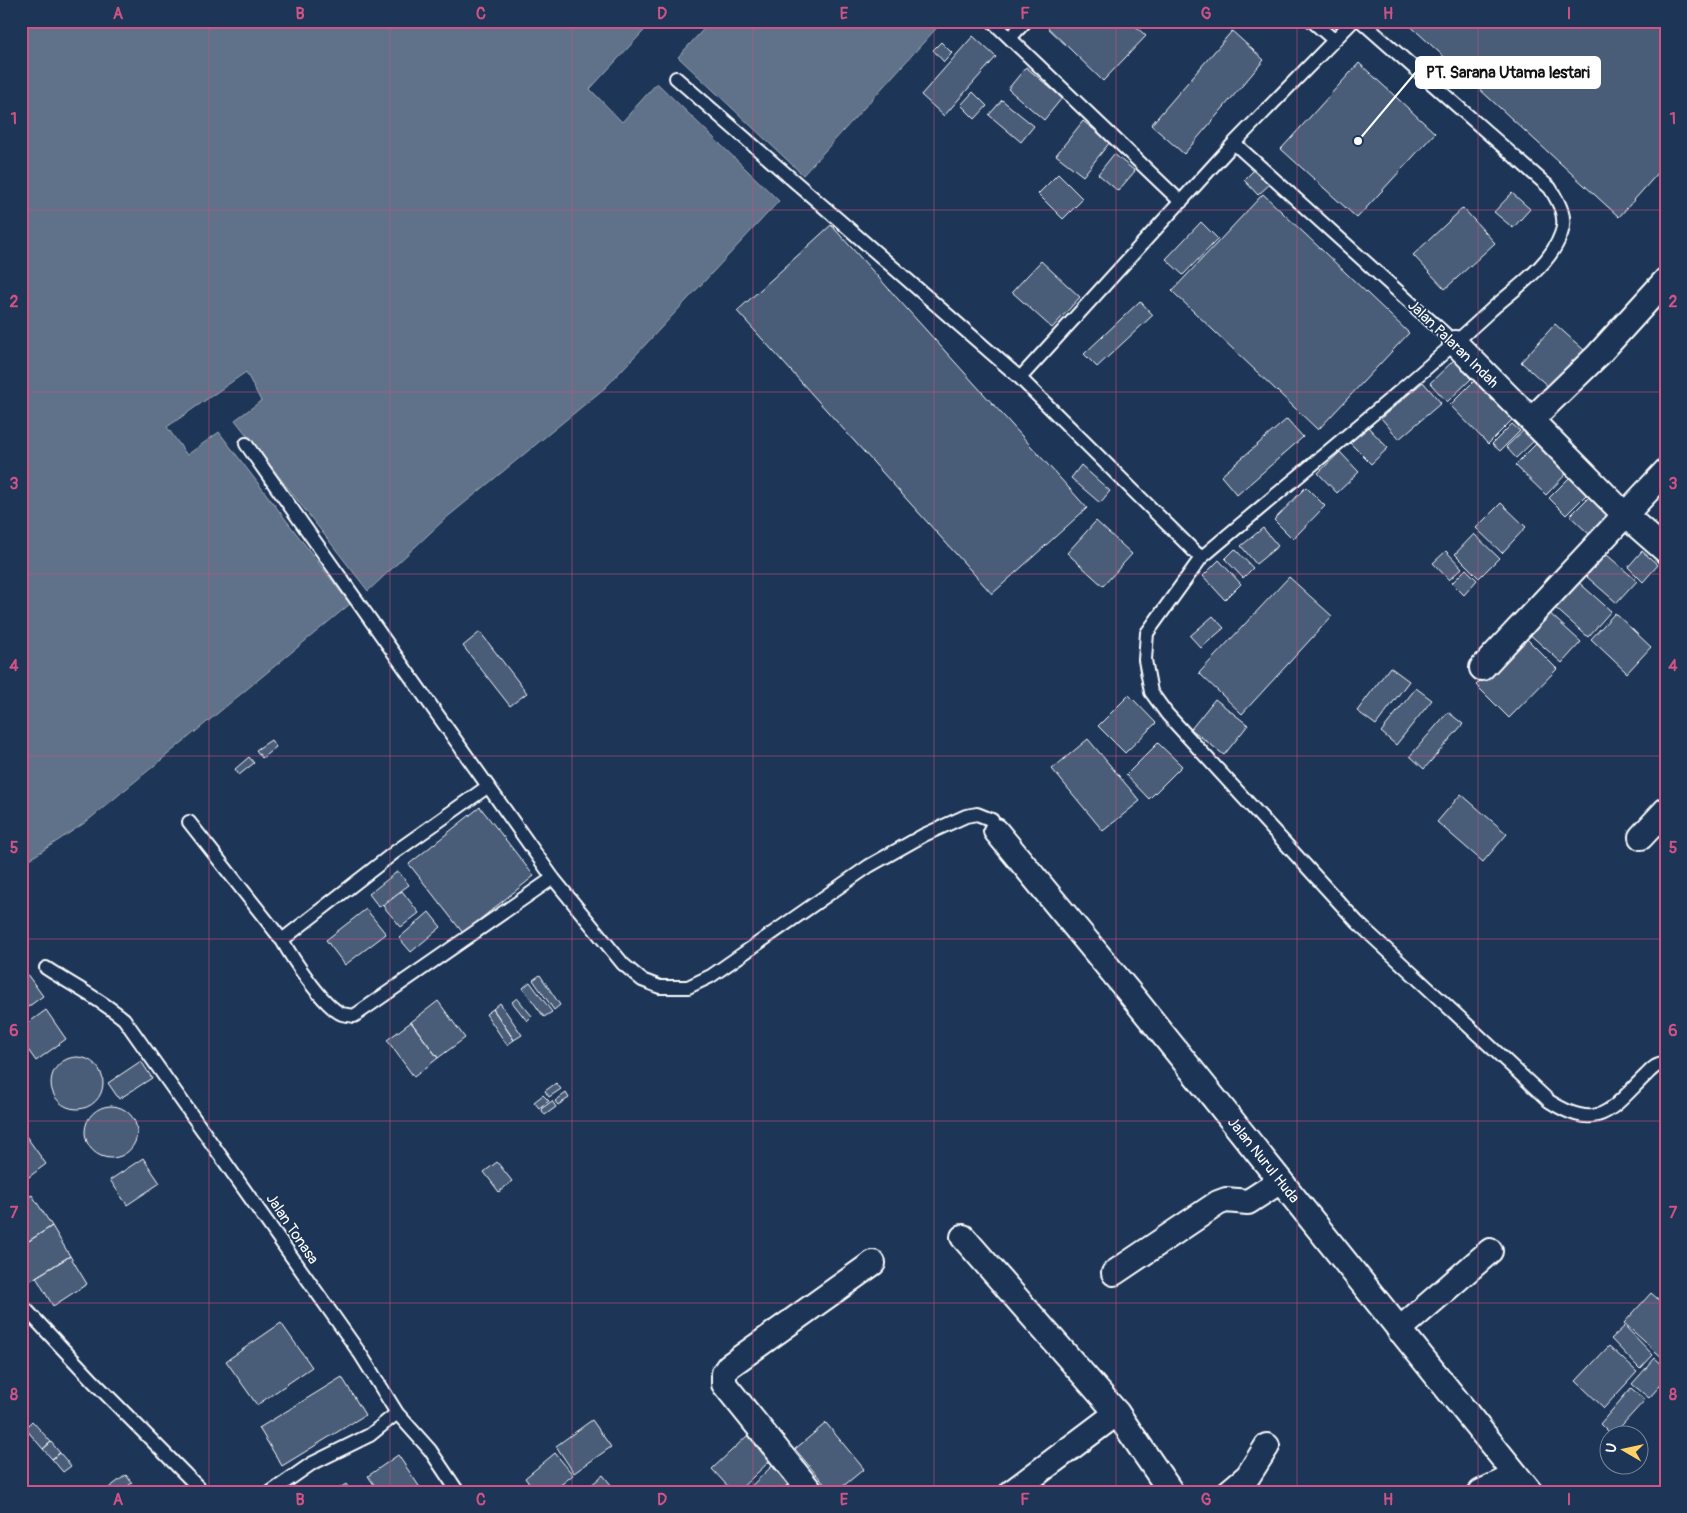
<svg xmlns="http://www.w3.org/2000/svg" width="1687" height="1513" viewBox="0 0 1687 1513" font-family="Pangolin,sans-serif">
<rect width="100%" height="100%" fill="#1d3557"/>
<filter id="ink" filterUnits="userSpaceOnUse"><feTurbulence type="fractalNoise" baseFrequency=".02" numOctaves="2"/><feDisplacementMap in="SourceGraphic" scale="10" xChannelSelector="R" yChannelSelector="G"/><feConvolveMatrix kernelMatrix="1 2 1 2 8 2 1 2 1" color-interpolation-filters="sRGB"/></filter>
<g filter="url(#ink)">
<path fill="#617289" stroke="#a0aab8" d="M21 21H653L590 89 622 122 657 83 779 201 606 387 445 519 368 591 235 420 261 401 246 372 167 427 187 455 219 432 350 604 86 822 21 865Z
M711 21H943L803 175 678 57Z"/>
<path fill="#4a5d79" stroke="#fff" d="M1041 21H1130L1146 36 1103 81Z
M1405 21H1662L1666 25V164L1619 217Z
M1232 31 1264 60 1184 154 1151 125Z
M973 36 996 57 944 116 921 95Z
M941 42 952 53 944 62 933 50Z
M1359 63 1435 133 1357 218 1281 149Z
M1026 67 1062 98 1044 120 1008 89Z
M973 92 987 106 975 119 961 105Z
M1002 100 1034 126 1021 142 989 115Z
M1083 121 1110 142 1083 176 1056 155Z
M1114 154 1135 171 1118 191 1098 174Z
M1255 169 1270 184 1258 195 1244 180Z
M1058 174 1083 199 1063 219 1038 194Z
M1512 193 1530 209 1513 228 1494 212Z
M1263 194 1409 333 1318 430 1172 291Z
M1463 208 1495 243 1445 289 1413 255Z
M1201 222 1218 239 1183 275 1166 259Z
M831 225 1087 508 992 594 737 311Z
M1041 261 1080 297 1052 328 1012 292Z
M1140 301 1153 315 1097 367 1084 354Z
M1555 324 1585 351 1551 389 1521 362Z
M1454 360 1471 379 1447 402 1430 383Z
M1474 381 1512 420 1488 444 1450 405Z
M1423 382 1441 403 1399 439 1381 418Z
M1287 419 1303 437 1237 495 1221 476Z
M1512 424 1520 431 1500 451 1492 444Z
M1366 425 1388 448 1371 464 1349 442Z
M1529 425 1539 436 1516 458 1506 447Z
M1541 439 1571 469 1546 495 1515 465Z
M1340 452 1359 472 1337 493 1318 473Z
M1081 465 1110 491 1100 503 1071 478Z
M1577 470 1594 487 1566 515 1549 498Z
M1306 487 1325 506 1293 539 1274 520Z
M1595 491 1616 511 1591 536 1570 516Z
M1501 503 1526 527 1502 553 1476 528Z
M1096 521 1132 554 1103 586 1067 553Z
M1263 528 1278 546 1256 564 1241 546Z
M1474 534 1499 558 1479 578 1455 554Z
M1599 548 1637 581 1617 603 1579 570Z
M1235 549 1253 568 1243 578 1225 559Z
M1446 551 1462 568 1449 580 1433 563Z
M1642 551 1658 565 1643 582 1628 567Z
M1219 560 1241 584 1225 600 1203 576Z
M1466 569 1477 580 1464 595 1452 583Z
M1289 577 1332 616 1242 714 1199 673Z
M1576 580 1611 611 1588 637 1553 606Z
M1546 610 1581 642 1562 663 1527 632Z
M1615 613 1651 647 1627 673 1591 639Z
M1213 616 1224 628 1201 648 1190 636Z
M480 632 527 693 510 706 463 646Z
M1524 636 1557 669 1509 718 1476 685Z
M1390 667 1409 681 1376 725 1357 711Z
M1416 688 1432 700 1396 745 1381 732Z
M1129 695 1156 723 1125 753 1098 726Z
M1215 699 1248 725 1224 755 1191 729Z
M1448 712 1463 724 1424 769 1410 756Z
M1088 739 1140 801 1103 831 1052 769Z
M271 740 276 747 262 758 256 750Z
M1158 743 1182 766 1149 799 1126 775Z
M249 757 254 763 239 775 235 769Z
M1461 794 1507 834 1483 862 1437 822Z
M480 807 534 876 463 933 409 864Z
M398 871 409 885 379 907 369 894Z
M402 891 419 913 401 927 383 906Z
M366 909 386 934 345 965 326 940Z
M429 912 441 927 411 952 399 938Z
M21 966 43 996 21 1012Z
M540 975 560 1005 554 1010 533 980Z
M530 982 552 1012 544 1017 523 988Z
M517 998 532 1016 527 1021 512 1002Z
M438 1001 465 1038 438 1058 411 1022Z
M500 1003 522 1035 514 1040 493 1009Z
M493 1009 514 1040 507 1045 486 1014Z
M46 1010 66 1039 36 1061 21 1040V1028Z
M411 1022 438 1058 414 1077 387 1040Z
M51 1083a26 26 0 1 1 52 0a26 26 0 1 1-52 0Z
M141 1061 152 1078 119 1099 108 1083Z
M556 1083 561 1089 549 1097 545 1091Z
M566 1093 569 1098 558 1105 555 1101Z
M543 1095 549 1101 539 1108 534 1102Z
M552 1101 556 1107 545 1115 541 1109Z
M85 1132a26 26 0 1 1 52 0a26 26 0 1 1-52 0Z
M21 1129 46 1164 25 1180 21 1175Z
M143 1158 160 1183 127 1205 110 1180Z
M497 1162 512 1181 499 1192 484 1172Z
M32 1195 52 1226 21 1246V1202Z
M52 1226 70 1256 23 1285 21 1282V1246Z
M70 1256 87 1284 53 1306 36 1277Z
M1651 1293 1666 1306V1361L1624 1323Z
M281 1323 312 1367 257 1405 226 1361Z
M1625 1326 1653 1355 1640 1369 1611 1339Z
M1609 1346 1637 1372 1604 1408 1576 1381Z
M1655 1358 1666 1368V1379L1649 1398 1632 1384Z
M342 1377 365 1415 282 1466 259 1428Z
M1631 1388 1645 1400 1612 1436 1600 1424Z
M592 1420 611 1447 574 1473 556 1446Z
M32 1421 51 1442 43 1449 25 1428Z
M826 1423 864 1469 836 1492H831L795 1449Z
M749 1434 772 1459 737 1492H733L712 1469Z
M51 1442 60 1453 52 1459 43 1449Z
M60 1453 71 1466 63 1472 52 1459Z
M555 1453 573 1475 552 1492H535L525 1478Z
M398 1455 423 1492H379L368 1476Z
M772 1466 788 1484 780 1492H745Z
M126 1475 132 1483 120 1492H108L106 1490Z
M603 1475 617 1492H583Z
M346 1484 351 1492H334Z"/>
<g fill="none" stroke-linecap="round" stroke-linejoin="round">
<defs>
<path id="service" d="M992 21 1181 202
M1312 21 1334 40
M1353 21 1234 143 1020 378 1201 558C1297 476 1397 397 1490 311 1514 289 1550 266 1561 234 1568 217 1558 201 1550 188L1361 21
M1010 38 1026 21
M676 78 1020 378
M1234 143 1455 343
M246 444 553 878 623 964 642 980 660 987H688L711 976 869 866 924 835 966 816 977 814 992 820 996 831
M1201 558 1147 633 1145 660 1151 692 1167 714 1358 923 1549 1101C1599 1133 1610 1110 1646 1075 1652 1069 1657 1063 1666 1064
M487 787 395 852 282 940C292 958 323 1006 342 1014 345 1015 351 1015 354 1016L553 878
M189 822 282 940
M46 968C72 985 100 999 124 1019L361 1355 397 1413 370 1435 311 1464 271 1492
M21 1304 93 1381 203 1492
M397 1413 430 1450 458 1492"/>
<g id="minor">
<path d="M1455 343 1625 515 1666 551"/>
<path d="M1531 420 1598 355 1666 280"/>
<path d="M1482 668 1666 471"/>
<path id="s1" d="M996 831 1137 1002 1530 1492"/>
<path d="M1641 837 1666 810"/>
<path d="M963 1237 1117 1413 1171 1492"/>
<path d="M1114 1273 1218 1203 1226 1200 1248 1202 1279 1182"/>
<path d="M1399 1330 1490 1251"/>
<path d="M811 1492 724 1384V1373L729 1366 873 1263"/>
<path d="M1012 1492 1117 1413"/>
<path d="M1229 1492 1248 1476 1267 1446"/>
<path d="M1481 1492 1516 1475"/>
</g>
</defs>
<use href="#service" stroke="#fff" stroke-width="16"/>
<use href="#minor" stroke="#fff" stroke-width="28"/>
<use href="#service" stroke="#1d3557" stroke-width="12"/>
<use href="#minor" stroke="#1d3557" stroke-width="24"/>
</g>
</g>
<path fill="none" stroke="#d15284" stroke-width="1" stroke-opacity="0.55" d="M209 21V1492M390 21V1492M572 21V1492M753 21V1492M934 21V1492M1116 21V1492M1297 21V1492M1478 21V1492M21 210H1666M21 392H1666M21 574H1666M21 756H1666M21 939H1666M21 1121H1666M21 1303H1666"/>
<g text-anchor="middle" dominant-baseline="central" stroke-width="4" stroke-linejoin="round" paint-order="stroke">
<g font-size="15" fill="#fff" stroke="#1d3557">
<text transform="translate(1453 344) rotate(44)">Jalan Palaran Indah</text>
<text stroke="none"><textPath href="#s1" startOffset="424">Jalan Nurul Huda</textPath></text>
<text transform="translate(292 1229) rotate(56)">Jalan Tonasa</text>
</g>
</g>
<path fill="none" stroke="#fff" stroke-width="2" d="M1358 141L1416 72"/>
<circle fill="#fff" stroke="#1d3557" stroke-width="2" cx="1358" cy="141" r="5"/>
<rect fill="#fff" stroke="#fff" stroke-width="2" x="1416" y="57" width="184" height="31" rx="5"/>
<g font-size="16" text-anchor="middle" font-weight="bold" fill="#111">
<text x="1508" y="78">PT. Sarana Utama lestari</text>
</g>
<rect width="1687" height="1513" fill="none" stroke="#1d3557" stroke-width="55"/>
<g transform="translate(1624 1450) rotate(279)"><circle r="24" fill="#1d3557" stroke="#77869a"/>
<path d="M0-4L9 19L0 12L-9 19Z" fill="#ffd166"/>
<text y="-8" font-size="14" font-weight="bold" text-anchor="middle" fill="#ffffff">U</text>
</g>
<rect x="28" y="28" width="1632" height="1458" fill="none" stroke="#d15284" stroke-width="2"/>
<g font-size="16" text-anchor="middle" font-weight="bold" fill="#d15284">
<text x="118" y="19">A</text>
<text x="300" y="19">B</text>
<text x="481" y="19">C</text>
<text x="662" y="19">D</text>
<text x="844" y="19">E</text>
<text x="1025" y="19">F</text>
<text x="1206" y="19">G</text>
<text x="1388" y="19">H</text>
<text x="1569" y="19">I</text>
<text x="14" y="124">1</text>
<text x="1673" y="124">1</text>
<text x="14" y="307">2</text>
<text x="1673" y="307">2</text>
<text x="14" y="489">3</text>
<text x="1673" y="489">3</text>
<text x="14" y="671">4</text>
<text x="1673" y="671">4</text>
<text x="14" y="853">5</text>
<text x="1673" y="853">5</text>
<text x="14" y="1036">6</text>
<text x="1673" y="1036">6</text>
<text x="14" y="1218">7</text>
<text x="1673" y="1218">7</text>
<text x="14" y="1400">8</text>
<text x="1673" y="1400">8</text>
<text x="118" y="1505">A</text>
<text x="300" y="1505">B</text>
<text x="481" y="1505">C</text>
<text x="662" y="1505">D</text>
<text x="844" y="1505">E</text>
<text x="1025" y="1505">F</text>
<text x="1206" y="1505">G</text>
<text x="1388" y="1505">H</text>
<text x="1569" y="1505">I</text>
</g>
</svg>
